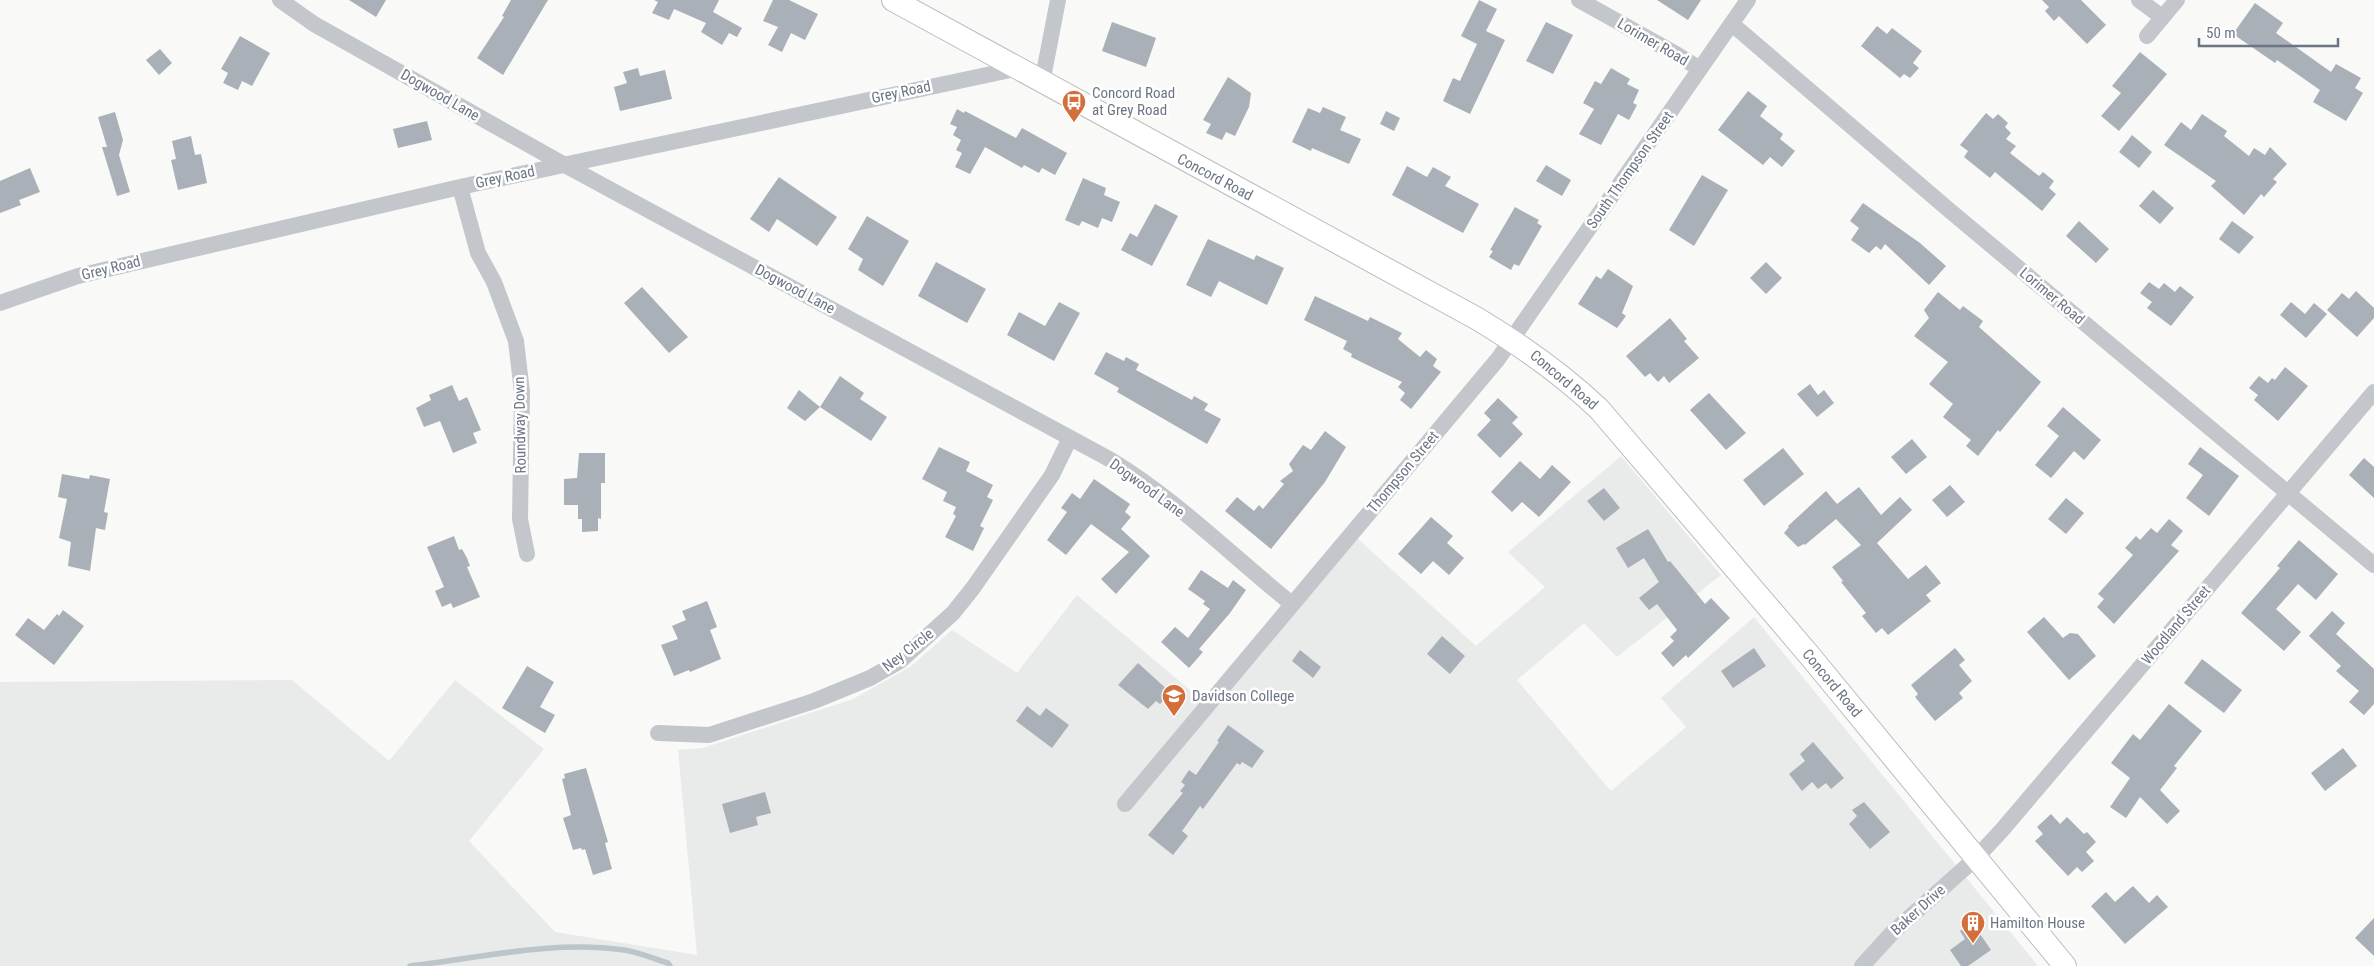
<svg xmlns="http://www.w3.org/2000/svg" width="2374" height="966" viewBox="0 0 2374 966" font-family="'Roboto Condensed',sans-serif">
<rect width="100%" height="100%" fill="#f9f9f7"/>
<path fill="#e9ebea" d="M1621 456 1721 575 1617 657 1584 623 1517 680 1611 791 1686 727 1661 698 1754 617 2038 966H0V682L292 680 389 761 455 680 544 749 469 841 555 932 697 955 678 750 703 748 853 699 910 667 952 630 1017 673 1077 595 1210 707 1357 538 1476 646 1545 587 1508 552Z"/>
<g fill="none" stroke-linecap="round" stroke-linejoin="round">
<path stroke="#bcc5ca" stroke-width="5.5" d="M410 966C481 958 551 940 624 950 639 952 654 959 668 963L670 966"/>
</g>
<path fill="#aab0b7" d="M349 0H386L376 17Z
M511 0H548L503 75 477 58 504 17 502 16Z
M654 0H719L713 12 742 28 737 37 729 33 722 45 701 32 706 23 674 9 669 20 652 13 658 2Z
M773 0H789L818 14 805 40 791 33 782 52 768 45 778 27 763 21Z
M1479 0 1497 9 1486 31 1505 40 1470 114 1443 101 1453 78 1460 81 1477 44 1461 36Z
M1657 0H1701L1688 20Z
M2042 0H2081L2106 25 2087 44 2059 16 2054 21 2045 11 2049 7Z
M2255 3 2283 23 2276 33 2331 72 2336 64 2361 78 2355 88 2363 93 2346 121 2313 102 2320 90 2277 60 2275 63 2233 34Z
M1112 22 1156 38 1146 67 1102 51Z
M1546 22 1573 35 1553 74 1526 61Z
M1877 26 1887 34 1892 28 1922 51 1913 63 1919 68 1910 78 1904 74 1900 78 1861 46Z
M240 36 270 53 252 86 242 81 238 90 223 83 228 73 221 69Z
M160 49 172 63 159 75 146 60Z
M2140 52 2167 74 2119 131 2101 116 2121 93 2112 86Z
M638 68 640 76 665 70 672 99 620 111 614 87 627 83 623 72Z
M1611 68 1630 79 1627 84 1639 90 1633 103 1637 105 1629 120 1618 114 1601 145 1579 134 1594 109 1583 103 1595 81 1601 84Z
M1228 77 1251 93 1249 107 1235 136 1226 132 1222 140 1206 133 1211 124 1203 120Z
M1748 91 1767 106 1760 116 1783 134 1780 139 1795 151 1782 167 1770 157 1763 165 1718 130Z
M1323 107 1346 117 1340 130 1361 139 1349 164 1312 148 1311 151 1292 142 1308 108 1320 113Z
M957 109 964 113 965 111 1016 138 1022 128 1067 153 1055 175 1042 168 1039 173 1024 165 1022 168 985 147 970 174 955 167 962 153 956 150 961 140 953 135 957 127 950 124Z
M1386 111 1400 118 1394 131 1380 124Z
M115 112 123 140 119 155 130 192 117 196 102 147H107L98 117Z
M1986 113 1993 119 1998 114 2008 123 2005 127 2011 133 2006 139 2016 146 2010 153 2039 176 2043 172 2054 181 2049 188 2056 194 2042 211 1995 172 1990 178 1964 157 1968 151 1960 145Z
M2202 114 2227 131 2224 136 2249 156 2254 148 2265 155 2270 147 2287 164 2273 179 2277 182 2264 197 2261 194 2244 215 2211 186 2216 181 2164 145 2181 122 2191 130Z
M427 121 432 140 398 148 393 129Z
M2132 135 2152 152 2139 168 2119 152Z
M191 136 195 155 201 154 207 183 178 190 171 160 176 159 172 141Z
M1546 165 1571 180 1562 196 1536 181Z
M1407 166 1427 177 1433 167 1451 177 1445 186 1479 204 1463 233 1392 195Z
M30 168 40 192 19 200 21 205 0 213V181Z
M1702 175 1728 190 1694 246 1669 230Z
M779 177 837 217 817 246 777 219 769 232 750 219Z
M1083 178 1106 188 1104 195 1120 202 1112 222 1102 218 1098 228 1082 221 1079 226 1065 220Z
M2153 190 2174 208 2160 224 2139 206Z
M1863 203 1920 243 1946 266 1929 285 1885 244 1881 250 1876 246 1869 253 1851 240 1859 228 1850 221Z
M1155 204 1178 216 1152 266 1121 250 1130 233 1137 237Z
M1515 207 1539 220 1537 223 1542 226 1519 266 1514 264 1511 270 1489 257 1493 251 1490 250Z
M867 216 909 241 883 286 858 270 863 259 848 249Z
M2079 221 2109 249 2096 263 2066 236Z
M2232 221 2254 237 2239 254 2219 239Z
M1208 239 1254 260 1256 255 1284 268 1267 305 1219 281 1211 297 1186 285Z
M936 262 986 289 967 323 918 296Z
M1766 262 1782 278 1766 294 1750 278Z
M1608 269 1633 286 1622 313 1626 316 1617 328 1578 304 1596 276 1601 279Z
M2149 282 2159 289 2164 283 2175 292 2180 286 2194 297 2171 326 2147 308 2152 302 2140 293Z
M642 287 688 337 669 353 624 303Z
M2356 291 2374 308V318L2357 337 2327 310 2342 293 2349 299Z
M1938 292 1960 310 1963 306 1983 321 1979 327 2041 382 2000 432 1998 430 1978 456 1966 446 1971 440 1943 417 1953 404 1929 384 1948 362 1914 336 1929 318 1924 310Z
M1315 296 1368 321 1370 317 1402 333 1398 339 1420 357 1426 350 1437 359 1433 366 1441 372 1411 409 1400 400 1405 393 1398 387 1402 382 1351 357 1352 354 1343 349 1347 341 1304 320Z
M1059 302 1080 313 1054 361 1007 335 1019 312 1045 326Z
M2291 302 2305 314 2314 303 2327 314 2306 338 2280 315Z
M1670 318 1687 339 1684 341 1699 358 1669 383 1664 376 1658 382 1650 373 1645 377 1626 356Z
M1106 352 1124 361 1126 357 1139 364 1136 370 1192 400 1194 396 1208 404 1204 410 1221 419 1207 444 1117 392 1119 388 1094 374Z
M2285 367 2308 386 2278 421 2254 400 2258 395 2249 388 2259 376 2268 383 2272 378 2275 380Z
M840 376 864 393 860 399 887 417 871 441 820 407Z
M1810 384 1818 395 1824 390 1834 403 1817 417 1797 394Z
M452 385 459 401 467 397 481 430 473 433 477 443 453 453 440 421 424 427 416 408 431 400 429 395Z
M799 390 820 407 805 421 787 408Z
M1709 393 1746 433 1726 450 1690 410Z
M1498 398 1518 417 1512 423 1523 434 1500 458 1477 435 1491 420 1484 413Z
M2063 407 2101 440 2084 460 2074 451 2051 478 2035 465 2059 436 2047 426Z
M1325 431 1346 447 1325 482 1271 549 1225 511 1237 497 1254 511 1259 505 1263 509 1284 484 1280 481 1293 471 1289 464 1303 445 1311 450Z
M1912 439 1927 457 1906 474 1891 457Z
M939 447 970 462 966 471 993 485 987 497 993 500 980 526 984 528 973 551 945 537 956 516 953 514 956 507 943 501 947 492 922 479Z
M2200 447 2239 476 2209 516 2186 498 2203 475 2188 464Z
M1783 448 1804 474 1764 506 1743 480Z
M579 453H605V483H601V519L598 518V531L582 532V519H578V505H564V479L577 478Z
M2364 458 2374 467V498L2349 475Z
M1520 461 1540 479 1552 465 1571 482 1539 517 1522 502 1512 512 1491 492Z
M62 474 89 479 90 475 110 479 104 512 108 513 105 530 96 528 90 571 68 566 71 542 59 538 67 499 58 497Z
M1094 479 1130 504 1125 512 1131 517 1121 529 1150 556 1116 594 1101 579 1129 552 1091 524 1066 555 1047 540 1067 512 1061 508 1072 493 1080 499Z
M1950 485 1965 502 1947 517 1932 500Z
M1859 487 1881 515 1900 497 1912 510 1877 543 1908 579 1926 565 1941 583 1926 595 1931 601 1888 635 1882 628 1876 633 1862 616 1866 613 1841 582 1843 581 1832 567 1861 545 1836 519 1805 545 1804 544 1798 547 1784 533 1789 527 1788 526 1826 491 1837 504Z
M1604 488 1620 508 1604 521 1587 501Z
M2066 498 2084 513 2066 534 2048 519Z
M1431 517 1453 536 1447 543 1464 558 1449 575 1433 561 1421 574 1398 554Z
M2169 519 2183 531 2171 545 2179 551 2114 624 2097 607 2104 599 2098 594 2133 555 2125 548 2136 536 2140 540 2151 528 2157 533Z
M1648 529 1668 562 1670 561 1705 604 1711 598 1730 618 1688 658 1686 655 1673 667 1661 653 1674 641 1670 637 1677 630 1657 604 1649 610 1639 598 1659 582 1644 558 1628 568 1616 548Z
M454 536 459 550 462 549 467 558 470 566 467 567 480 597 453 608 451 603 442 607 435 591 444 587 427 547Z
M2299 540 2338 574 2316 600 2298 584 2276 609 2301 632 2284 651 2241 613 2280 568 2277 566Z
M1201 570 1228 588 1233 580 1246 590 1230 613 1199 649 1203 652 1189 668 1161 642 1175 627 1188 638 1210 609 1203 604 1205 601 1188 589Z
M707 601 717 627 710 630 721 659 690 672 689 670 674 676 661 645 678 639 672 626 686 620 682 611Z
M63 610 84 626 54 665 15 635 28 618 44 630 57 614 59 616Z
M2332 611 2345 623 2336 634 2374 669V704L2364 715 2349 702 2359 691 2336 671 2341 666 2309 636Z
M2044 617 2063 638 2070 633 2078 634 2096 656 2069 680 2027 632Z
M1442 636 1465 656 1450 674 1427 654Z
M1754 648 1766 666 1733 688 1721 671Z
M1955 648 1965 660 1959 665 1972 681 1959 693 1963 698 1935 721 1915 697 1918 694 1911 685Z
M1300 650 1321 667 1313 678 1292 661Z
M2202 659 2242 690 2224 713 2184 683Z
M1138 663 1171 693 1160 704 1156 701 1148 709 1118 685Z
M527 666 554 682 540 707 555 715 545 733 502 708Z
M2169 704 2202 731 2174 766 2177 768 2160 790 2180 811 2167 824 2140 797 2126 818 2110 807 2130 778 2111 763 2133 734 2140 740Z
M1027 706 1040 716 1046 708 1069 725 1052 748 1016 721Z
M1228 725 1264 751 1252 768 1242 762 1240 765 1237 763 1203 809 1200 806 1182 831 1188 836 1173 855 1148 835 1183 793 1180 791 1185 785 1181 782 1189 770 1196 775 1219 742 1217 741Z
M1813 742 1844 778 1831 789 1826 783 1818 789 1812 782 1802 791 1789 774 1805 761 1800 754Z
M2343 748 2357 766 2325 791 2311 773Z
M586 768 608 842 605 843 612 869 593 875 585 849 582 850 581 848 573 850 563 818 571 815 562 779 565 778 564 774Z
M765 792 771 813 756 817 758 825 730 833 722 804Z
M1864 802 1890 832 1870 849 1849 824 1857 816 1852 810Z
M2051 814 2060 824 2067 817 2084 834 2087 832 2096 842 2086 852 2094 861 2082 872 2077 867 2068 876 2035 841 2043 834 2037 827Z
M2133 886 2149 903 2157 895 2168 907 2125 944 2091 906 2106 892 2115 902Z
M2374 918V956L2355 938Z
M1972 922 1991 950 1968 966H1961L1950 950 1965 939 1960 931Z"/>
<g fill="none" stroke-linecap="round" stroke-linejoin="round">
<defs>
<path id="secondary" d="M893 0 1476 318C1521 345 1561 373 1599 409L1810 656 2065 966"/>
</defs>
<use href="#secondary" stroke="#b8bbc0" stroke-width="24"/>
<path stroke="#c3c6ca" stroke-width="16" d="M280 0 314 24 563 164 1111 460C1177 500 1232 556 1292 604
M1579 0 1676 54 1700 69
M2139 0 2162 17
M1732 24 1949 210 2374 565
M2147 36 2177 0
M1042 83 1058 0
M460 187 478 253 494 282 516 341 522 392 520 519 527 554
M0 303 78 276 460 187 1015 69
M658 733 709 735 814 701 870 678 900 661 953 613 973 588 1052 475 1070 438
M1125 804 1498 359 1748 0
M1862 966 1893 932 1976 858 2002 830 2374 392"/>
<use href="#secondary" stroke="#fff" stroke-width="22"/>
</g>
<defs>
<symbol id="bus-pin" viewBox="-11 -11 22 30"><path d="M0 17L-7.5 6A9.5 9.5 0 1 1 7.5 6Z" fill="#d46f3b" stroke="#fff"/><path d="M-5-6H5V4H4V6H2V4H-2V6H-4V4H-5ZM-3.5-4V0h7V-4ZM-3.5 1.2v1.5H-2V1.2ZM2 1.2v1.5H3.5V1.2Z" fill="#fff"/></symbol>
<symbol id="university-pin" viewBox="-11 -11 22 30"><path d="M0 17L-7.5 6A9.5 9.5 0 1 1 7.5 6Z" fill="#d46f3b" stroke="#fff"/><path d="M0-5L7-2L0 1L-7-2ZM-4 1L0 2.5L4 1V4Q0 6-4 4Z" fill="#fff"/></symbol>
<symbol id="building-pin" viewBox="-11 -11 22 30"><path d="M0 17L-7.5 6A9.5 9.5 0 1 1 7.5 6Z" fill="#d46f3b" stroke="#fff"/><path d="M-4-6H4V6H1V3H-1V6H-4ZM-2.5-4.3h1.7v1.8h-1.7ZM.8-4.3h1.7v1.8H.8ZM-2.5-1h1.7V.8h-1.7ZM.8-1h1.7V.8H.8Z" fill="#fff"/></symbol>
</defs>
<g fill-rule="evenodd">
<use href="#bus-pin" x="1060" y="88" width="28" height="38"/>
<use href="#university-pin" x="1160" y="682" width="28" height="38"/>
<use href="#building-pin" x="1959" y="909" width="28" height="38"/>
</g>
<g text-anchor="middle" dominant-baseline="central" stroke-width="5" stroke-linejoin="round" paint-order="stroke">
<g font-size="15" fill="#6b7685" stroke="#fff">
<text transform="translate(1653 42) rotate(30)">Lorimer Road</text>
<text transform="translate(901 92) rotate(-12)">Grey Road</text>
<text transform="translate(440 95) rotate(30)">Dogwood Lane</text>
<text transform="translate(1630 170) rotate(-55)">South Thompson Street</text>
<text transform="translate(505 177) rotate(-12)">Grey Road</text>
<text transform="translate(1215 177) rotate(28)">Concord Road</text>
<text transform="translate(111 268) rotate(-14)">Grey Road</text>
<text transform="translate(795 289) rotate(28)">Dogwood Lane</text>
<text transform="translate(2052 296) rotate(40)">Lorimer Road</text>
<text transform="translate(1564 380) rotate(40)">Concord Road</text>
<text transform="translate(520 425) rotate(-91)">Roundway Down</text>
<text transform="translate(1403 472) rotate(-50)">Thompson Street</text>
<text transform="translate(1147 488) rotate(36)">Dogwood Lane</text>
<text transform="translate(2176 625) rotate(-50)">Woodland Street</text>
<text transform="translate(908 650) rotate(-38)">Ney Circle</text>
<text transform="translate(1832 683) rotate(50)">Concord Road</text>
<text transform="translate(1918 910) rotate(-42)">Baker Drive</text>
</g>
<g font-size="15" fill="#6b7685" stroke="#fff" text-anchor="start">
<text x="1092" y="93">Concord Road<tspan x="1092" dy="17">at Grey Road</tspan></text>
<text x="1192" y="696">Davidson College</text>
<text x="1990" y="923">Hamilton House</text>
</g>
</g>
<path d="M2199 38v8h139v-8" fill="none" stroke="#6b7685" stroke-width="2.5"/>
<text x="2206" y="38" font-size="15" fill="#6b7685" stroke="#ffffff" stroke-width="4" paint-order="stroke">50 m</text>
</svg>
